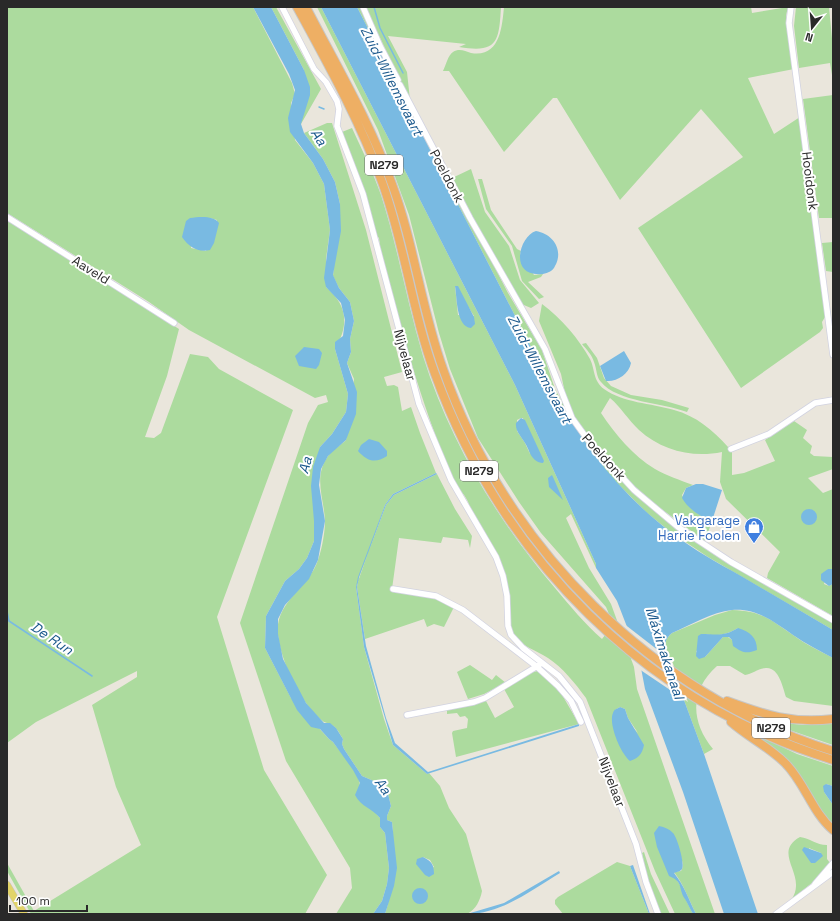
<svg xmlns="http://www.w3.org/2000/svg" width="840" height="921" viewBox="0 0 840 921" font-family="'Space Grotesk',sans-serif">
<rect width="100%" height="100%" fill="#eae6dc"/>
<path fill="#acdb9e" fill-rule="evenodd" d="M7 7H253L292 83 295 94 291 103 295 140 313 163 324 184 330 230 326 259V287C348 306 349 325 335 349L348 394 346 412 332 434 320 447 314 541 307 558 299 569 285 581 266 616 265 648 291 698 329 739 333 742C340 752 360 773 360 786L374 811 380 818V827L385 833 389 868 387 884 382 901 373 914H336L352 888 350 868 286 761 240 623 308 423 318 405 328 402 326 395 315 398 189 330 149 302 7 213ZM190 218H210L217 220 206 251 191 248Z
M271 7H276L321 89 301 124 304 70Z
M317 7H321L515 385 596 564V568L571 514 566 518 589 568 611 604 634 667 637 689 715 914H696C689 900 684 885 674 872L681 871C689 859 667 836 659 826L676 879 682 888 683 894 693 914H675L655 871 586 698C575 683 563 668 548 658 536 650 522 647 513 634 503 617 512 592 505 574 496 552 481 531 470 510 470 503 464 493 458 489 424 417 405 339 382 262L379 238 376 235 342 132 352 128C362 150 373 172 381 195 398 248 407 303 423 356 450 442 497 520 555 588 570 606 585 624 602 639 612 627 613 622 606 607L541 533 519 502 478 438 450 369 439 333 409 215 378 130ZM455 286 474 316 458 315ZM521 418H523L530 454 525 443 517 431V420ZM620 707 625 709 628 718 638 733 615 710Z
M357 7H360L508 293 542 350 555 389 571 419 587 441 677 528 833 623V630L708 557 672 533 647 513 612 478 585 443 553 390Z
M365 7H501C499 43 497 53 459 47L466 44 388 36 407 72 410 100Z
M504 7H751L752 13 788 7 786 16 794 69 748 78 774 134 800 117 825 317 822 322 823 328 820 332 741 388 638 228 743 157 701 109 620 200 557 98H553L504 152 449 71H443C446 65 448 55 453 52 459 48 465 51 471 53 500 58 502 27 504 7Z
M796 7H829L833 49V81L830 63 799 68 794 26Z
M833 95V218H819L803 99Z
M327 123H332L366 230 402 372 384 377 387 386 394 385 398 387 402 411 411 407 420 433 436 473 393 494 385 505 356 587 364 647 384 719 393 745 427 774 429 773 440 786 449 808 466 834 482 891C480 901 476 909 467 914H385L388 904 393 831 392 822 387 820V816L391 806 387 790 383 785 362 776 344 749 342 744 343 739C340 734 337 728 332 725 329 723 326 723 324 722 301 705 281 662 278 635 274 602 309 588 318 560 322 549 325 532 325 521 324 498 313 477 328 456 332 450 341 445 346 440L354 379 347 363 351 352 350 339 354 321 350 302 339 288 333 276 340 204 335 182 323 159 304 133ZM423 857 430 860 434 867 424 872 419 866Z
M471 169 485 212 509 246 520 280 539 303 531 308 519 303 450 179Z
M478 179H482L491 210 517 249 521 251 520 254 534 275 543 274 541 277 528 282 544 297 539 299 522 281 512 246 486 209Z
M7 220 179 329 167 376 145 437 154 438 161 433 190 354 208 357 219 369 293 410 217 617 264 770 327 875 305 914H31L7 871V863L34 911 141 845 116 787 92 705 137 677V671L36 722 7 743Z
M833 242V272L826 271 822 243Z
M542 304C562 319 578 338 590 359 595 369 593 381 604 389 624 403 650 403 674 410 696 416 713 430 728 447L732 446V475L744 473 775 461 765 440 794 421 807 430 803 438 812 446 810 453 814 456 833 457V469L808 478 823 493 833 489V569H828L824 584 829 586 833 584V616L767 578 768 573 780 552 726 499 720 482 722 452C693 458 662 451 639 430 628 420 621 407 610 398L601 413C615 434 633 456 655 469 667 476 680 480 693 485L686 488 682 495C687 508 700 516 712 521L705 541 649 500 629 481 594 444 574 419 565 393 561 374 539 321Z
M586 343 597 358 604 378 611 386 631 395 662 400 689 408 687 412C664 403 617 402 601 382 596 377 597 369 594 362 592 355 587 350 582 344Z
M437 474 455 509 472 536 470 548 468 540 443 537 441 543 399 538 392 589 435 599 454 607 444 627 434 624 427 627 424 619 365 639 357 587 359 577 386 505 394 495Z
M732 610C762 611 769 619 793 635 805 644 820 651 833 658V706L794 701 786 697C783 688 779 667 766 668 759 668 752 674 745 675L730 666H717C690 690 690 721 713 749L704 754 665 649C665 642 666 638 672 633L715 615ZM738 628 732 640 728 637H723L705 657 696 652 706 634C717 637 728 634 738 628Z
M470 665 492 680 496 675 506 683 484 694 468 699 457 672Z
M538 671 561 693 579 724 456 757 452 733 453 731 467 728 468 719 465 716 460 717 457 713 447 714V708L485 699 495 718 514 707 504 689 533 672Z
M776 722 803 725 833 723V745L775 725Z
M750 732 797 754 833 766V786L826 784 824 792 833 805V829L797 775Z
M800 837C810 838 816 845 827 845V859L830 863 813 882 792 899C794 895 796 891 796 886 797 868 776 850 800 837ZM809 848 821 853 811 863Z
M644 852 651 874 670 914H661L647 876 642 853Z
M617 862 630 866 649 914H563L555 904V900L558 897Z"/>
<path fill="#79bae2" d="M253 7H271L304 70 310 87V95L301 124 304 133 323 159 335 182 340 204 341 231 333 275 339 288 350 302 354 321 350 339 351 352 347 363 357 392 356 414 346 440 328 456 321 469 319 485 325 521 318 560 309 579 285 605 278 619V634L283 659 306 703 324 723H330L336 728 343 739 342 744 344 749 362 776 383 785 387 790 391 806 387 816V820L392 822 397 868 394 886 385 914H373L382 901 387 884 389 868 385 833 380 827V818C372 808 361 807 355 795L360 783 353 770 333 742 329 739 320 729 311 727 297 710 265 648 266 616 285 581 299 569 307 558 314 541V521L311 486 313 467 320 447 332 434 346 412 348 394 335 349V342L343 336 345 320 341 303 326 287 324 278 330 230 324 184 313 163 290 132 288 118 295 90 289 74Z
M321 7H357L553 390C583 445 621 495 672 533 694 550 718 563 741 576 772 594 802 612 833 630V658C820 651 806 644 793 635 774 622 757 608 732 610 712 612 691 625 672 633 666 638 665 642 665 649L704 754 758 914H724L683 792 645 689 641 668 629 632 617 601 596 568V564L515 385Z
M190 218C199 217 213 215 219 223L214 243 210 250C198 253 189 247 182 237L186 221Z
M536 231C553 234 564 250 555 266 553 271 548 273 543 274 508 278 519 236 536 231Z
M455 286H458L474 317 475 324 471 328C456 327 457 297 455 286Z
M304 347 319 349 322 353 319 365 316 369 299 366 295 356Z
M624 351 631 363C629 374 617 382 606 381L600 366Z
M521 418 525 420 544 461 543 463C531 462 530 451 525 443 521 436 515 431 516 423Z
M369 439 379 442 387 451V456C375 464 367 461 358 451L361 445Z
M436 473 437 474 394 495 386 505 359 577 357 587 366 646 386 718 395 743 428 772 579 724V726L427 774 393 745 364 647 356 587 358 577 385 505 393 494Z
M552 475 553 477 563 500 549 487 548 478Z
M696 484H703L722 490 712 521C701 517 688 509 682 498L686 488Z
M801 517a8 8 0 1 1 16 0a8 8 0 1 1-16 0Z
M828 569H833V584L829 586 821 580V574Z
M738 628C750 632 757 637 757 650 746 654 743 653 733 646L732 640 729 637H723L705 657 699 659 696 656 698 636 701 634C717 634 723 637 738 628Z
M620 707 625 709 628 718 644 745C642 754 639 758 630 761 621 754 608 724 613 713 614 709 617 709 620 707Z
M826 784 833 786V805L824 792 823 786Z
M659 826C665 827 669 829 673 833 677 837 685 863 682 869 681 871 677 872 674 873 684 885 689 900 696 914H693C690 909 688 904 685 899 678 889 684 882 669 876L657 847 654 833Z
M804 847 821 853 823 856 815 863H811L802 850Z
M423 857C431 861 434 864 434 874L429 877 425 875 416 864 417 859Z
M633 865 650 914H649L630 866Z
M559 871 560 873C532 890 501 914 467 914L504 903Z
M412 896a8 8 0 1 1 16 0a8 8 0 1 1-16 0Z"/>
<path fill="#eae6dc" d="M623 623 672 661 688 702 639 669Z"/>
<g fill="none" stroke-linecap="round" stroke-linejoin="round">
<path stroke="#79bae2" stroke-width="1.5" d="M374 7 380 28 403 73
M319 107 324 109
M7 611 9 621 92 676"/>
<defs>
<path id="minor" d="M282 7 314 69 326 82 337 101 339 109 337 126 363 194 419 404 451 480 496 557 503 576 507 596 508 626 511 635 523 648 559 676 580 702 636 844 646 882 658 914
M363 7 380 46 398 80
M791 7 789 23 833 355
M400 85 470 218 545 349 572 418 588 440 634 490 678 527 731 562 833 620
M7 217 174 323
M731 449 769 434 815 403 833 400
M393 589 436 596 463 610 536 666 558 686 571 701 581 722
M407 715 474 702 485 698 539 665
M815 884 833 863
M776 914 833 872"/>
<path id="major" d="M7 885 24 914"/>
<path id="highway" d="M297 7C328 64 360 121 382 182 405 245 412 312 435 374 502 558 645 702 833 760
M306 7C336 65 370 122 392 184 414 243 421 308 443 369 505 547 652 694 833 751
M727 701C765 715 792 724 833 719
M731 722C748 737 769 747 785 763 805 783 812 812 833 830"/>
</defs>
<use href="#minor" stroke="#d2d3e1" stroke-width="7"/>
<use href="#major" stroke="#c7c7c7" stroke-width="8"/>
<use href="#highway" stroke="#c7c7c7" stroke-width="10"/>
<use href="#minor" stroke="#fff" stroke-width="5.5"/>
<use href="#major" stroke="#e2d469" stroke-width="7"/>
<use href="#highway" stroke="#eeaf64" stroke-width="8"/>
</g>
<defs>
<symbol id="shop-pin" viewBox="-11 -11 22 30"><path d="M0 17L-7.5 6A9.5 9.5 0 1 1 7.5 6Z" fill="#3f7fe0" stroke="#fff"/><path d="M-5-2.5h2.3a2.7 3.5 0 0 1 5.4 0H5L5.5 6h-11ZM-1.5-2.5h3a1.5 2.3 0 0 0-3 0Z" fill="#fff"/></symbol>
</defs>
<g fill-rule="evenodd">
<use href="#shop-pin" x="743" y="516" width="22" height="30"/>
</g>
<g text-anchor="middle" dominant-baseline="central" stroke-width="4" stroke-linejoin="round" paint-order="stroke">
<g fill="#fff" stroke="#696969" stroke-width="1">
<rect x="365" y="155" width="38" height="20" rx="3"/>
<rect x="460" y="461" width="38" height="20" rx="3"/>
<rect x="752" y="718" width="38" height="20" rx="3"/>
</g>
<g font-size="12" font-weight="bold" fill="#292929">
<text x="384" y="165">N279</text>
<text x="479" y="471">N279</text>
<text x="771" y="728">N279</text>
</g>
<g font-size="13" fill="#292929" stroke="#fff">
<text transform="translate(447 176) rotate(62)">Poeldonk</text>
<text transform="translate(810 181) rotate(83)">Hooidonk</text>
<text transform="translate(91 270) rotate(32)">Aaveld</text>
<text transform="translate(405 355) rotate(75)">Nijvelaar</text>
<text transform="translate(604 457) rotate(48)">Poeldonk</text>
<text transform="translate(612 782) rotate(69)">Nijvelaar</text>
</g>
<g font-size="13" fill="#366cbe" stroke="#fff" text-anchor="end">
<text x="740" y="520">Vakgarage<tspan x="740" dy="15">Harrie Foolen</tspan></text>
</g>
<g font-size="14" font-style="italic" fill="#1a588c" stroke="#fff">
<text transform="translate(392 81) rotate(63)">Zuid-Willemsvaart</text>
<text transform="translate(319 137) rotate(58)">Aa</text>
<text transform="translate(540 369) rotate(62)">Zuid-Willemsvaart</text>
<text transform="translate(305 465) rotate(-75)">Aa</text>
<text transform="translate(52 638) rotate(34)">De Run</text>
<text transform="translate(665 653) rotate(72)">Máximakanaal</text>
<text transform="translate(383 786) rotate(54)">Aa</text>
</g>
</g>
<rect width="840" height="921" fill="none" stroke="#292929" stroke-width="16"/>
<g transform="translate(812 28) rotate(197)" stroke="#ffffff" stroke-width="3" paint-order="stroke">
<path d="M0-3L7 15L0 10L-7 15Z" fill="#292929"/>
<text y="-6" font-size="11" font-weight="bold" text-anchor="middle" fill="#292929">N</text>
</g>
<path d="M10 905v6h77v-6" fill="none" stroke="#292929" stroke-width="2"/>
<text x="16" y="905" font-size="12" fill="#292929" stroke="#ffffff" stroke-width="3" paint-order="stroke">100 m</text>
</svg>
